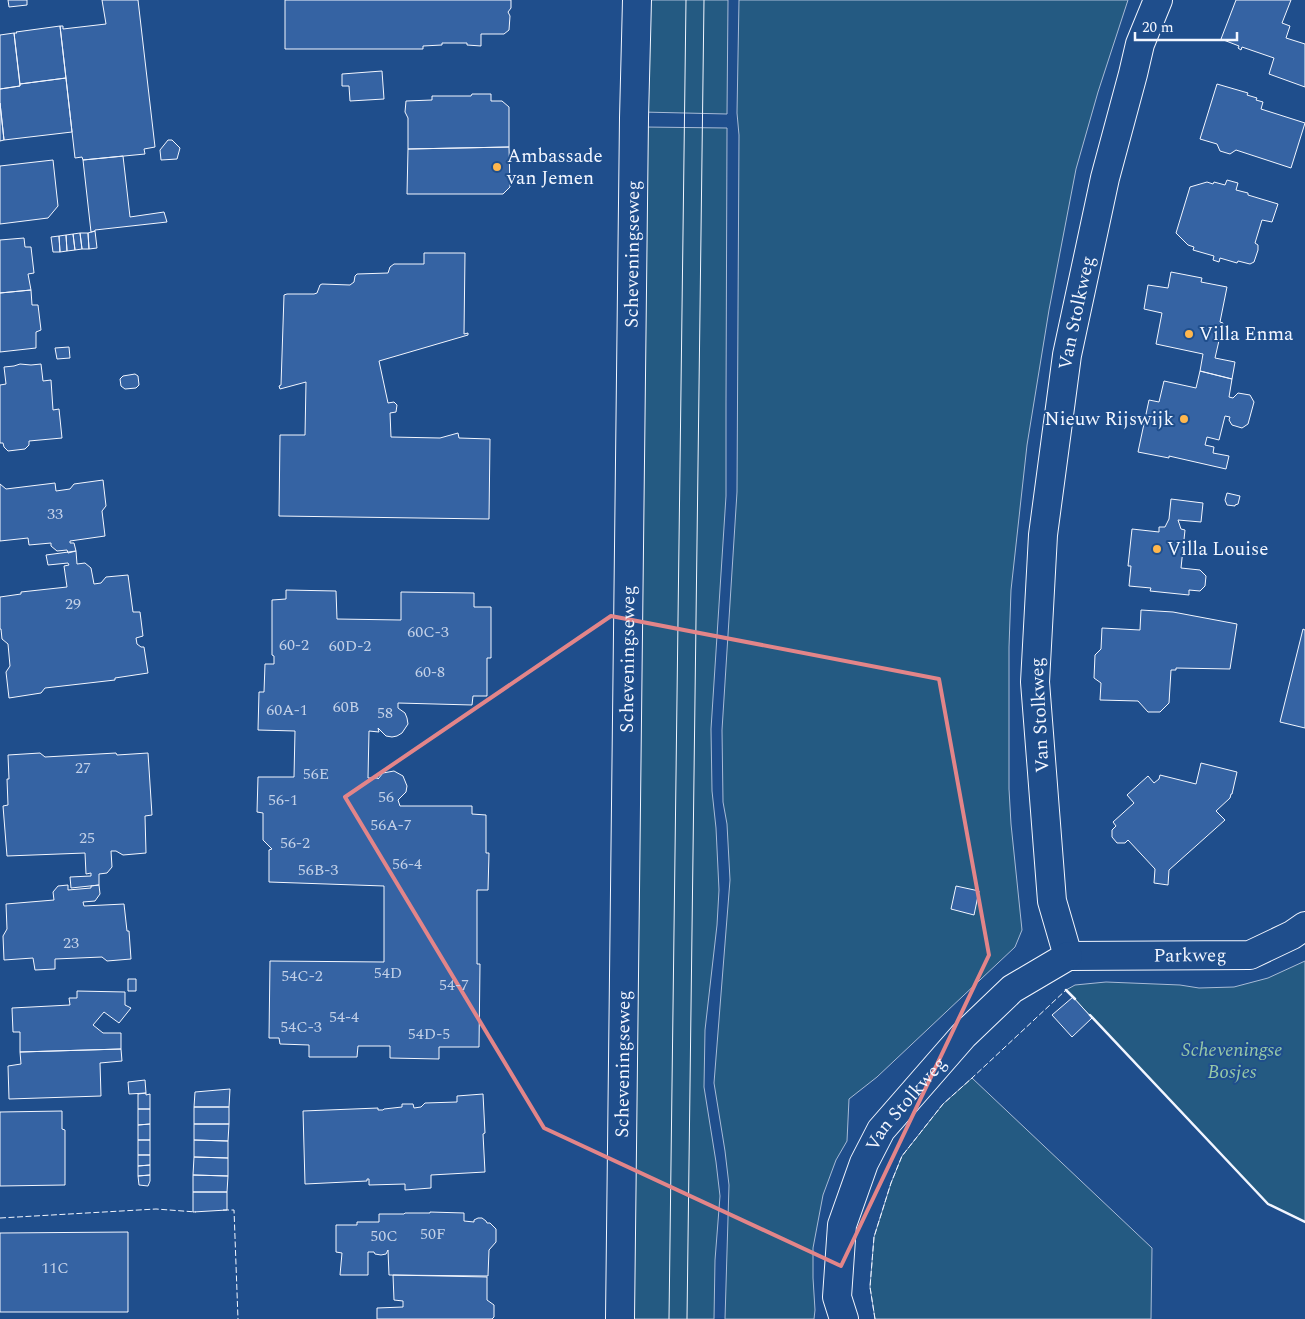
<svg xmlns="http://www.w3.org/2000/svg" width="1305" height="1319" viewBox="0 0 1305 1319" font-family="Spectral,serif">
<rect width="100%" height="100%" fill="#1f4e8c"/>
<path fill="#245a82" stroke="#a8bbd7" d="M645 0H728L727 114 642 112Z
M739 0H1128L1098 92 1076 169 1049 310 1027 445 1011 590 1009 647V789L1011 824 1022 930 1015 947 877 1077 849 1099 847 1141 836 1160 823 1195 813 1248V1278L815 1310 814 1319H725L729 1185 725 1151 714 1083 730 880 727 824 723 802 722 730 737 492 739 135 737 113Z
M644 127 727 128 726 404V496L711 729 712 791 716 828 719 890 717 925 705 1030 704 1087 716 1162 720 1196 715 1260 714 1319H623Z
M1305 961V1222L1268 1204 1066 990 1075 985 1106 982 1180 985 1199 988 1234 987 1268 978Z
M972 1078 1152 1248 1151 1319H875L870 1287 874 1237 891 1183 902 1156 943 1104Z"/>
<path fill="#3563a3" stroke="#f2f6ff" d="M8 0H27V5L9 7Z
M102 0H138L155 147 144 149 145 154 83 160 82 157 75 158 60 26H63V29L106 24Z
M285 0H511V8L508 12 510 16 509 30 504 34H481V46L467 45V43H442V45L423 46V49H285Z
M1236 0H1291L1282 23 1290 26 1286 38 1305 44V87L1269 74 1274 58 1242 47 1241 50 1238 48 1239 46 1221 39Z
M60 26 66 78 20 84 14 33H17L16 32Z
M14 33 20 86 0 89V35Z
M382 71 384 99 350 101 349 86H342V74Z
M66 78 72 132 4 140 0 103V89L20 86V84Z
M1217 84 1248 93 1247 95 1257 98 1256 100 1263 102 1261 109 1305 123 1291 168 1236 150 1230 154 1220 151 1217 144 1200 139Z
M472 94H491V101H502L509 107V147L408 149V118L405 112 406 101 432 100V96H471Z
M0 103 4 140 0 141Z
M168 140H172L180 148 177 159 161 160 160 150Z
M509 147 510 187 503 194H407L408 149Z
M123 156 130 217 164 212 167 222 95 230V231L91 232 83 160Z
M53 160 58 206 48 218 0 224V166Z
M1227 180 1238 183 1236 190 1248 193V195L1278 204 1272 222 1262 220 1255 243 1258 245V250L1254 262 1250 264 1238 261 1237 263 1220 258 1219 262 1213 260 1214 256 1193 250 1194 247 1188 245 1176 233 1190 187 1207 182 1213 184 1214 182 1225 185Z
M95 231 97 248 89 249 88 233Z
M80 233H88L89 249H82Z
M80 233 82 249 75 250 73 234Z
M73 234 75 250 67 251 66 235Z
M66 235 67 251 60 252 59 236Z
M59 236 60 252H53L51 237Z
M24 238 25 247H31L34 273 28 274 31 290 0 293V240Z
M424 253H465L464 334 468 333V335L379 361 388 403 394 402 397 405 396 412 390 413 391 437 440 438 458 433 459 438 490 439 489 519 279 516 280 435H305L306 382 280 389 279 386 281 385 284 295 287 294H314L317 293 320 285 322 284 350 285 354 282 355 276 357 274 388 273 390 267 394 264H424Z
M1171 272 1202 278 1201 282 1227 287 1220 322 1223 323 1215 358 1235 362 1232 379 1200 371 1203 354 1156 344 1162 313 1144 309 1148 285 1168 288Z
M31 290 32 305H38L41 330 36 332V348L0 352V293Z
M69 347 70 358 57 359 55 348Z
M20 364 31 365 41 364 43 381 51 380 53 410 59 409 62 438 29 441V445L25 449 8 451 4 447 3 443H0V385L6 384 4 367 14 366Z
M1200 371 1232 379 1229 397 1233 398 1238 393 1250 395 1254 402 1248 424 1242 428 1232 425 1229 420 1230 417 1225 416 1219 440 1207 437 1205 445 1214 447 1213 453 1229 456 1226 469 1169 456V458L1138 452 1149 400 1159 402 1164 381 1196 388Z
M135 374 138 376 139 385 136 388 125 389 121 386 120 379 123 376Z
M103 480 106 506 102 511 105 536 70 541V543H74L76 551 68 553 67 550 57 551 51 546V543L29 545 28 538 0 541V484L6 489 55 483 56 491 70 489 74 484Z
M1227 493 1240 496 1238 504 1235 505V506L1227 505 1225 500Z
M1171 499 1203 503 1201 522 1178 520 1181 529 1185 530 1181 568 1200 570 1206 576 1205 586 1200 591 1189 590V595L1150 591 1151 588 1129 586 1131 566H1128L1132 529 1159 532V527H1165L1169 519Z
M76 551 77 564 85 563 91 568 94 584 101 583 106 577 128 575 133 612H140L143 636 136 638 137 644 141 647H144L148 673 115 678V680L45 688 41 693 9 698 6 672 10 666 8 644 2 639 1 629H0V597L21 594V592L67 587 64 566 69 565 68 563 48 565 46 555Z
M286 590 336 591 337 619 401 620V592L474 593V607H491V658H487V696H473L472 705 398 703V708L405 713 407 718 408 724 402 733 397 736 392 737 386 736 378 728 379 732 369 731 368 778H378V779L383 773 394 771 403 776 407 786 406 792 398 800 400 806H472V814L486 815V853H489L488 890H477V964H480L479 1047H439V1059L390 1058V1046H358L357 1057H309V1045L280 1044 279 1038H269L270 961 384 962V886L269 882V850L272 849 263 840V813L257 812 258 777H294L295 731 258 730 259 692H264L265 664H274V656L272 655V600L286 599Z
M1141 610 1173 612 1237 624 1230 669 1176 668V670H1171L1169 703 1160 712H1148L1138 701 1100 700 1101 683 1094 678 1095 655 1101 649 1102 628 1140 630Z
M1303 629 1305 630V728L1280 722Z
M40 753 45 757 116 753 117 755 148 753 152 815 145 816 146 853 123 855 116 851H111L112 867 107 873 99 874V885L71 888 70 877 91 876V873L86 874 85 853 7 856 3 806 8 805 7 779H9L8 755Z
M1201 763 1237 772 1232 794H1231L1230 798 1216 811 1225 820 1169 870 1168 885 1154 883 1155 869 1128 840 1125 843H1117L1112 837V830L1116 826 1113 822 1134 803 1127 795 1148 776 1154 783 1159 779 1160 775 1196 784Z
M68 885V890L91 888V886L99 885 100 894 95 901 83 902 84 906 124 904 127 931H129L131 959 107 961 102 957 55 959V969L35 970 33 958 4 960 3 936 7 929 6 904 54 900 53 892 58 886Z
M956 886 979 891 974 915 951 909Z
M128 979H136V991H128Z
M77 991 125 992V1005L131 1008 119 1023 104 1012 93 1025 103 1033H121V1049L20 1052V1032H13L12 1008 70 1005 69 998H77Z
M1073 997 1092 1018 1072 1037 1052 1015Z
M121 1049 122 1061 100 1063 101 1096 9 1099 8 1066 21 1064 20 1052Z
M145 1080 146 1093 129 1094 128 1082Z
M230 1089 229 1107H194L195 1092Z
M146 1093V1095L150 1094V1109H138V1094Z
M483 1094 485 1133 483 1134 485 1172 431 1175V1188L405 1190V1184L369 1185V1179H367V1181L305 1184 303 1111 378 1108V1110H383L384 1109 402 1107V1104H413L414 1108 421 1107 425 1103 457 1102V1096Z
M194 1107H229V1124H194Z
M138 1109H150V1124L138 1125Z
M62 1111V1129L65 1130V1185L0 1186V1112Z
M150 1124V1140H138V1125Z
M194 1124H229L228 1141 194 1140Z
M138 1140H150V1155H138Z
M194 1140 228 1141V1158L194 1157Z
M138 1155H150V1165L138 1166Z
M194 1157 228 1158V1176L193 1175Z
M150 1165V1175L138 1176V1166Z
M150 1175V1181L148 1186 139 1185 138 1176Z
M193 1175 228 1176 227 1192H193Z
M193 1192H227V1210L193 1212Z
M430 1212 464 1213V1221L474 1222V1220L478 1218H482L486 1221 487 1223H490L496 1229V1242L489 1250 488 1276 389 1275 388 1250 386 1254 381 1255 375 1254 374 1252H368V1275H340L342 1253 336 1252V1225H357V1222H379V1214H404L405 1213H430Z
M128 1232V1312H0V1233Z
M393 1275 487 1277V1300L494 1305V1317L492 1319H377V1308L403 1307V1301L394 1300Z"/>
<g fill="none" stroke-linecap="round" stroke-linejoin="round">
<defs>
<g id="minor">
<path id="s1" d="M1068 956 1052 901 1035 682 1043 535 1067 355 1105 178 1133 74 1140 44 1158 0"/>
<path id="s2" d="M1068 956 1250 955 1292 935 1305 926"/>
<path id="s3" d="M620 1319 634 118 637 0"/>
<path id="s4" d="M844 1319 837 1297 842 1225 864 1163 881 1130 963 1036 1012 989 1068 956"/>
</g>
</defs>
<use href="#minor" stroke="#f2f6ff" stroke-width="30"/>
<use href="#minor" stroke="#1f4e8c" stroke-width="28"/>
<path stroke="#f2f6ff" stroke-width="1" d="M669 1319 686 0
M687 1319 704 0"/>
<path stroke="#f2f6ff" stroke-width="1" stroke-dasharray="6 2.5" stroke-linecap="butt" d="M223 1210H234L238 1319
M0 1218 156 1209 196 1212
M875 1319 870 1287 874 1237 891 1183 902 1156 943 1104 972 1078 1066 990"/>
<path stroke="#f2f6ff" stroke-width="2.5" d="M1066 990 1075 999
M1090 1015 1268 1204 1305 1222"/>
</g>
<path fill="none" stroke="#e38589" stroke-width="4" stroke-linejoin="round" d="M611 616 939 679 989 955 841 1266 544 1128 345 797Z"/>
<g fill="#ffb74d" stroke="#1f4e8c" stroke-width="2">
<circle cx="497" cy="167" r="5"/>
<circle cx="1189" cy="334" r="5"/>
<circle cx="1184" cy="419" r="5"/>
<circle cx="1157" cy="549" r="5"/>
</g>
<g text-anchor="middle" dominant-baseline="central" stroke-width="4" stroke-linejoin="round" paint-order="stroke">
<g font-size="16" fill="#c3d1e8">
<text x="55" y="514">33</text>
<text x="73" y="604">29</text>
<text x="428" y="632">60C-3</text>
<text x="294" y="645">60-2</text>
<text x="350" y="646">60D-2</text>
<text x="430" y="672">60-8</text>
<text x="346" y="707">60B</text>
<text x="287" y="710">60A-1</text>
<text x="385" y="713">58</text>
<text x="83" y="768">27</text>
<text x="316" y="774">56E</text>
<text x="386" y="797">56</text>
<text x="283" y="800">56-1</text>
<text x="391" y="825">56A-7</text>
<text x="87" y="838">25</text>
<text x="295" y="843">56-2</text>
<text x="407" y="864">56-4</text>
<text x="318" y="870">56B-3</text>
<text x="71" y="943">23</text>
<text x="388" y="973">54D</text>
<text x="302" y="976">54C-2</text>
<text x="454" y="985">54-7</text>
<text x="344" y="1017">54-4</text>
<text x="301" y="1027">54C-3</text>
<text x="429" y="1034">54D-5</text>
<text x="433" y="1234">50F</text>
<text x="384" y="1236">50C</text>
<text x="55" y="1268">11C</text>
</g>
<g font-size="19" fill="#f2f6ff" stroke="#1f4e8c" text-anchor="start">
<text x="507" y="156">Ambassade<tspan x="507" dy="22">van Jemen</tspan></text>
<text x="1199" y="334">Villa Enma</text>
<text x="1174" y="419" text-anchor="end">Nieuw Rijswijk</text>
<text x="1167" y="549">Villa Louise</text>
</g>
<g font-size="19" fill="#f2f6ff" stroke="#1f4e8c">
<text stroke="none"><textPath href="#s3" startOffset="1065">Scheveningseweg</textPath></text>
<text stroke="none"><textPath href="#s1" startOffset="649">Van Stolkweg</textPath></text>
<text stroke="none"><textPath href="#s3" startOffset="660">Scheveningseweg</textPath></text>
<text transform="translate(1040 715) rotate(-93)">Van Stolkweg</text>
<text stroke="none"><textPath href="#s2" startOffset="122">Parkweg</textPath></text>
<text stroke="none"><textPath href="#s3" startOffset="255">Scheveningseweg</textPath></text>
<text stroke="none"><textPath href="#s4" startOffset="234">Van Stolkweg</textPath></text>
</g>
<g font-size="19" font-style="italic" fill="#97c8a6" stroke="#1f4e8c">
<text x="1232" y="1050">Scheveningse<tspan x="1232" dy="22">Bosjes</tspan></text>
</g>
</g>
<path d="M1135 32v8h102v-8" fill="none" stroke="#f2f6ff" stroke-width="2.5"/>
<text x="1142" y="32" font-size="15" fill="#f2f6ff" stroke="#1f4e8c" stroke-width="4" paint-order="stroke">20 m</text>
</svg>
